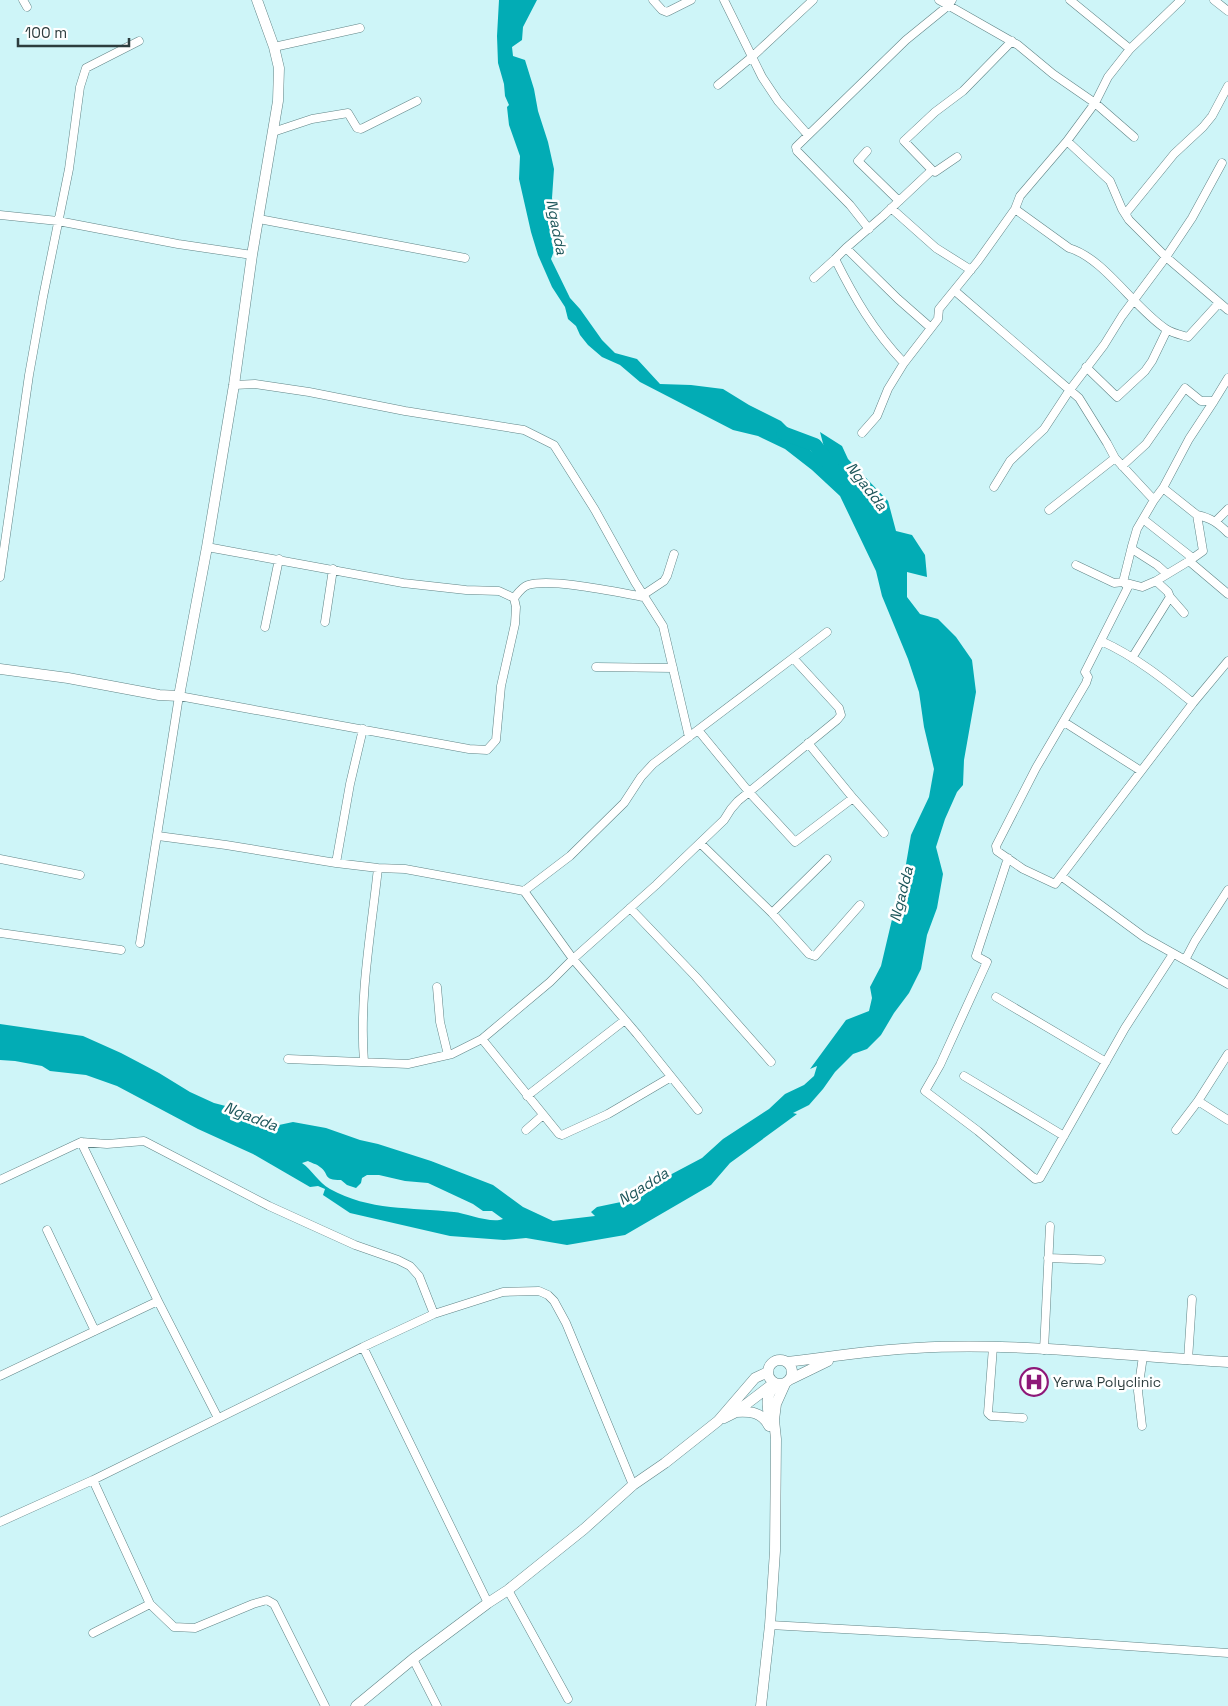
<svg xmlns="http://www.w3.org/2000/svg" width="1228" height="1706" viewBox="0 0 1228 1706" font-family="'Space Grotesk',sans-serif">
<rect width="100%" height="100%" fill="#cef5f8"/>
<path fill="#02acb5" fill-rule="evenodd" d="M499 0H537L523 27 522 40 512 47 513 56 525 60 534 89 538 111 548 142 554 169 552 198 557 226 562 241 557 243 551 259 570 298 580 309 602 340 615 353 637 359 660 384 691 385 723 389 749 405 781 421 830 470 820 432 842 446 848 459 888 501 896 531 912 535 925 555 927 577 907 572V597L920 614 938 619 956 637 972 660 976 692 964 760 963 785 957 792 945 819 936 847 943 874 937 908 927 935 921 969 909 993 894 1013 881 1035 867 1049 853 1054 835 1072 823 1089 809 1105 793 1113 797 1114 730 1163 711 1185 625 1235 567 1245 526 1238 504 1240 450 1236 350 1213 323 1195 325 1189 318 1186 310 1187 253 1154 198 1129 117 1086 86 1075 50 1071 42 1066 15 1061 0 1060V1024L83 1036 121 1053 159 1073 190 1092 214 1103 245 1111 279 1125 293 1122 326 1128 360 1140 378 1144 431 1161 493 1185 523 1207 553 1221 595 1216 591 1212 597 1207 640 1198 668 1176 702 1158 723 1139 769 1109 785 1094 804 1085 814 1076 817 1066 810 1069 846 1020 869 1011 872 998 870 987 881 966 898 894 905 870 911 835 929 797 934 769 924 727 919 692 908 659 882 596 876 571 840 496 812 470 785 449 758 436 733 430 640 382 620 365 602 357 588 345 580 335 576 326 568 319 565 307 552 287 538 255 531 232 519 179 520 156 509 125 507 107 509 105 505 96 504 84 498 63 497 36ZM308 1161C311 1163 317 1164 320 1167 330 1174 322 1180 341 1180L347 1185 356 1188 361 1183 362 1178 367 1175H379L405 1181 428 1183 473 1204 483 1211H492L503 1219C491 1224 466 1213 454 1212 411 1207 369 1211 330 1189 318 1182 312 1170 302 1163Z"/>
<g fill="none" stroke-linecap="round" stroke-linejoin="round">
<path stroke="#02acb5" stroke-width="14" d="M783 433 815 445 840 478"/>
<defs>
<path id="minor" d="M23 0 27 7
M653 0 662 10 667 12 691 0
M724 0 762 77 778 101 808 135
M939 0 1018 45 1053 74 1095 103 1134 137
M1070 0 1130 49
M1214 0 1228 11
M274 47 360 28
M718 85 753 56 813 0
M273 132 312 119 348 113 357 128 361 129 417 101
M1067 141 1110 181 1122 209 1129 220 1166 257 1228 310
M867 151 858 161 899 201
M932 170 935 172 957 157
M891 208 936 248 971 270
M1015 209 1069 248C1104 258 1134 308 1166 329 1172 333 1181 335 1188 337L1219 303
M1126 213 1174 154 1203 127 1212 116 1228 86
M0 215 58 221 178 244 252 255
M259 219 465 258
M869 229 850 205 797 151 796 147 906 40 949 5 952 0
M846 248 835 259C855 299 873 330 904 363
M814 278 835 259
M955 291 1079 398 1107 443 1115 458 1154 500
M931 328 898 299 846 248 883 216 932 170 904 141 935 112 963 91 1012 41
M1086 367 1117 397 1145 371 1152 361 1167 330
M234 385 255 384 309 392 405 411 524 430 554 445 595 510 635 582 663 626 689 737
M1214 401 1189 439 1163 488 1154 500 1137 529 1132 546 1123 582 1128 587 1085 672 1088 677 1086 683 1036 768 996 846 997 851 1023 869 1055 884 1193 703 1228 661
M862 433 877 416 888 389 904 363 938 319 939 309 978 261 1015 209 1020 196 1067 141 1095 103 1108 77 1130 49 1181 0
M1122 466 1146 444 1185 388 1201 401H1214L1228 378
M994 487 1010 461 1044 429 1069 391 1104 345 1122 316 1166 257 1192 218 1222 163
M1049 510 1115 458
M1197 515C1211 518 1218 523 1228 533
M1143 519 1190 556 1189 561 1203 551 1197 515 1163 488
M1216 521 1228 509
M1132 549 1157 565 1167 574
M1076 565 1114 583 1123 582 1142 587 1156 581
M0 577 29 375 43 297 69 169 80 87 86 68 139 41
M643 595 664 581 667 576 674 554
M1170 597 1184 613
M514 598C518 593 522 587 528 585 552 578 616 592 644 597
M325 622 333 569
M265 627 279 559
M1101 641C1135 656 1166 681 1193 703
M793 658 827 632
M1132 658 1170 597 1168 592 1156 581 1189 561 1228 594
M596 667 673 668
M1064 722 1141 771
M698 730 749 792 795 842 853 798 808 743
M853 798 884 833
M158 836 226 845 336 863 378 868 405 869 524 891 573 959 637 1034 698 1110
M700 843 772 913 809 954 815 956 860 905
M1008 858 976 956 987 962 940 1065 925 1091 978 1131 1035 1179 1040 1178 1125 1028 1173 954
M0 859 80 875
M336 863 350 784 363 729
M1061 876 1144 937 1185 960
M1228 890 1195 941 1185 960 1228 984
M630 908 696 977 771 1062
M772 913 827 859
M0 933 121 950
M140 943 179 696 469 749 487 750 496 740 501 686 515 624 516 607 514 598 499 591 466 590 403 583 207 547
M437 987 440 1022 448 1055
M996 997 1106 1062
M482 1039 559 1134 562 1135 608 1114 671 1077
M288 1059 408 1064 452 1054 482 1039 550 982 573 959 656 885 724 820 731 809 738 801 837 720 841 715 839 708 793 658 653 764 641 777 624 803 570 856 524 891
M364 1062C359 997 371 933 378 868
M964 1076 1064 1136
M527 1096 625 1020
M1198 1101 1228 1120
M526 1130 543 1115
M1176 1130 1198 1101 1228 1054
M81 1142 158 1301 218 1418
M0 1180 81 1142 107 1144 144 1141 269 1206 355 1245 398 1260 410 1266 419 1276 434 1314
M47 1230 95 1331
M1048 1258 1101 1260
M363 1347 488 1603
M993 1347 988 1413 991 1416 1023 1418
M1044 1350 1050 1226
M1188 1360 1192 1299
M0 1376 158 1301
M1142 1426 1138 1391 1143 1356
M93 1480 150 1604 174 1627 195 1628 253 1604 267 1600 274 1604 325 1706
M0 1522 93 1480 363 1347 434 1314 503 1292 539 1291 548 1295 554 1301 566 1323 633 1485
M508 1590 568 1699
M770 1625 1040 1640 1228 1653
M93 1633 150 1604
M413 1659 437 1706"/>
<path id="tertiary" d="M0 669 68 678 159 695 179 696 207 547 234 385 252 255 278 101 279 68 274 47 257 0
M768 1372a12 12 0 1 1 24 0a12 12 0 1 1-24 0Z
M787 1362C830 1357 873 1350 916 1348 1020 1342 1124 1356 1228 1362
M791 1379 828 1361
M736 1412C750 1411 762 1412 769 1426
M724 1418 736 1412 774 1383
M770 1422C768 1408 764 1398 774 1387
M356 1706 413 1659 488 1603 508 1590 584 1529 633 1485 665 1463 718 1421 755 1378 768 1372
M761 1706 770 1625 775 1551 776 1439 774 1420 776 1404 785 1384"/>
</defs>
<use href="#minor" stroke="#608486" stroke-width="9"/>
<use href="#tertiary" stroke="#608486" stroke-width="11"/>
<use href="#minor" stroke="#fff" stroke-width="8"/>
<use href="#tertiary" stroke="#fff" stroke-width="10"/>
</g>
<defs>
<symbol id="hospital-ring" viewBox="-11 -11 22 22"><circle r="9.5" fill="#fff" stroke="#8e1878" stroke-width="1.5"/><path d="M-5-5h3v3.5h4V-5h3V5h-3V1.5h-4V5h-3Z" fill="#8e1878"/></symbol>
</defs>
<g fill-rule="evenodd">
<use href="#hospital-ring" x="1018" y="1366" width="32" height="32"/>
</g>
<g text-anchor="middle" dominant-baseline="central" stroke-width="5" stroke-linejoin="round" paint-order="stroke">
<g font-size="14" fill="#2d3d3e" stroke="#fff" text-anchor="start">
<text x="1053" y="1382">Yerwa Polyclinic</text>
</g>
<g font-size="15" font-style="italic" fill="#1d565a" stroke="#fff">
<text transform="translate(557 227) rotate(79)">Ngadda</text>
<text transform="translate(867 486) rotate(52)">Ngadda</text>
<text transform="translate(901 894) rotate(-76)">Ngadda</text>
<text transform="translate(251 1116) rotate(21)">Ngadda</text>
<text transform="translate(643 1186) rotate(-32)">Ngadda</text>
</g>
</g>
<path d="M18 38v8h111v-8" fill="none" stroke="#2d3d3e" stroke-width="2.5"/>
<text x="25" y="38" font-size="15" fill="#2d3d3e" stroke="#ffffff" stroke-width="4" paint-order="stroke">100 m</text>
</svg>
